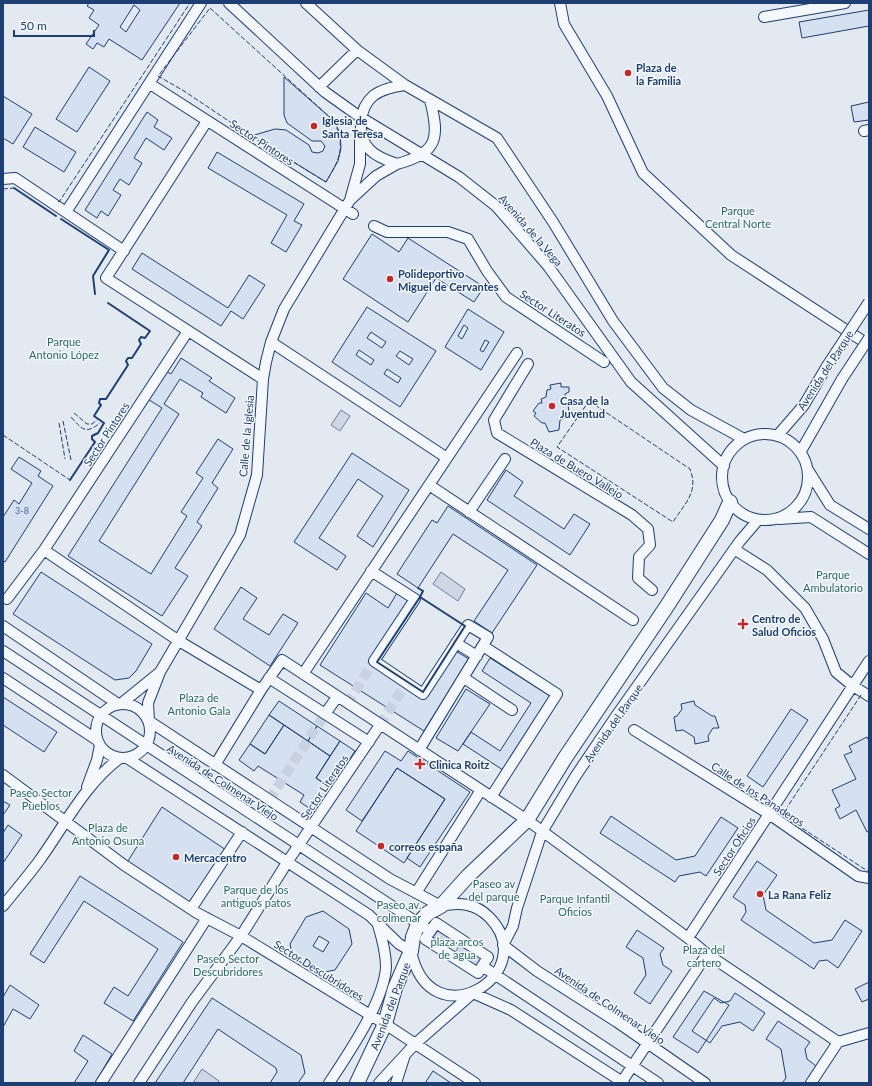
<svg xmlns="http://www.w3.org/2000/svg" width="872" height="1086" viewBox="0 0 872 1086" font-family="Lato,sans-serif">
<rect width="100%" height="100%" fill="#f4f7fb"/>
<path fill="#e3e9f0" stroke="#687fa3" d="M3 3H869V1083H3Z"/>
<path fill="#cfd7e4" stroke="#687fa3" d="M341 410 350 416 340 431 331 425Z
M441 572 465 589 458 601 433 584Z
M437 927 454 939 448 949 430 937Z
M461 942 484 957 478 968 454 954Z
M202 1069 219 1081 218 1083H193Z"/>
<path fill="#d5e0f0" stroke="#1d3f73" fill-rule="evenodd" d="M89 3H180L142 60 109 39 104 47 97 43 93 49 86 44 99 25 89 18 94 10 87 6ZM134 5 140 10 126 32 120 27Z
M869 10V26L802 38 799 22Z
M89 67 110 81 77 132 56 119Z
M284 77 334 121 340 133 341 148 338 161 326 182 251 136 275 129 286 130 309 145 312 152 318 153 323 151 325 146 321 141H312L287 123 284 115Z
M3 96 32 114 13 144 3 138Z
M869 102V120L854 122 851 106Z
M147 112 158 120 154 127 172 138 164 150 146 138 134 158 142 163 129 185 120 179 113 190 121 195 108 216 101 211 97 218 85 210Z
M35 127 76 152 64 172 23 147Z
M217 152 304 204 294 221 302 225 286 252 271 243 287 215 208 168Z
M372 234 399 252 408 238 484 287 474 302 436 278 408 322 343 279Z
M142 253 228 308 249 275 265 285 243 319 231 311 221 326 132 269Z
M367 307 436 351 400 407 332 362ZM371 332 386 342 382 348 367 338ZM359 350 374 360 371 365 356 355ZM400 351 413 359 409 365 396 356ZM387 369 401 378 398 383 384 374Z
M468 309 504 332 481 370 445 347ZM464 325 468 328 462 339 458 336ZM485 340 489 342 483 352 480 350Z
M181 358 212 378 209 381 235 398 226 413 201 397 203 393 180 379 164 404 179 414 99 541 151 574 187 516 181 512 203 478 196 473 218 439 233 449 212 483 218 488 197 522 202 526 175 568 188 576 162 616 68 556 162 408 146 398 164 370 171 374Z
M561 383V387H569V392L565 394V398L562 401 563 405 568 404 569 412 564 413 565 418 560 420 559 430 549 432 545 423H542L534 416 536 413 533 411 539 403H542L541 399 546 397 547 390 551 389 550 385Z
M352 453 409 490 373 547 357 536 383 496 358 479 319 538 346 556 337 570 294 542Z
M19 457 41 471 38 476 53 486 5 562 3 560V517L14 500 19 504 32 483 11 469Z
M506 470 523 482 514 496 564 529 574 514 590 524 570 555 487 500Z
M448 506 537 565 492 633 474 621 508 570 453 534 418 588 397 574 432 520 437 523Z
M41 572 152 644 136 671 129 678 115 680 13 614Z
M241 587 257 598 243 619 269 635 283 614 298 623 270 666 214 629Z
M366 593 388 608 397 593 410 602 371 662 424 697 454 650 469 659 424 731 320 665Z
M490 658 553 698 506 772 463 744 471 732 500 751 531 703 482 671Z
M466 689 490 704 458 751 436 738Z
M3 697 57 732 44 752 3 725Z
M279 701 317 726 308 741 269 715Z
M694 701 695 705 712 716H715L719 728H713L708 736 709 741 695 744 694 737 683 730 676 731 674 717 677 716 682 709 681 704Z
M791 709 808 720 763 787 747 776Z
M269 715 284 725 265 754 250 744Z
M284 725 330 756 316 778 331 788 315 812 300 802 304 795 258 766 254 771 239 760 250 744 265 754Z
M317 726 340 741 330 756 308 741Z
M867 737 869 741V831L867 832 856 810 840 819 835 809 840 806 832 790 856 779 844 755 852 752 849 746Z
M340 741 355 751 331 788 316 778Z
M385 751 401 761 408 751 470 792 420 867 407 858 445 799 397 768 362 821 346 810Z
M397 768 445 799 404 863 356 831Z
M3 801 10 805 3 815Z
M162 807 226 850 190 905 126 864Z
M611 816 676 860 695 856 721 817 738 828 706 876 700 872 679 876 675 882 600 833Z
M8 825 22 835 3 863V833Z
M757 861 777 875 763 895 766 910 814 943 832 940 845 920 862 931 838 968 827 960 819 961 814 969 741 920 746 912 745 905 733 897Z
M80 876 183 942 133 1021 104 1003 114 987 128 996 158 949 84 901 44 963 30 954Z
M323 911 349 929 352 944 335 970 320 973 293 958 290 944 306 917ZM319 936 329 942 323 952 313 946Z
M637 930 664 948 660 954 663 965 672 971 650 1004 634 993 646 975 643 958 626 947Z
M869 982V999L862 1002 855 989Z
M10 985 39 1005 30 1019 13 1009 3 1027V997Z
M704 991 729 1005 698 1053 673 1037Z
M735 993 765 1013 753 1031 740 1022 722 1026 710 1043 692 1031 714 998 721 1003 730 1001Z
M212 998 301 1055 305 1073 298 1083H270L277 1072 276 1068 218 1029 183 1083H155Z
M778 1021 810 1042 805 1049 807 1059 816 1066 805 1083H782L786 1078 781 1049 766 1039Z
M83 1035 112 1054 95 1083H74L88 1061 74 1051Z
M433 1071 451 1083H425Z"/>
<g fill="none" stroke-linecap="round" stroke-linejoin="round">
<path stroke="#c9d2e0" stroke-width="10" stroke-dasharray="10 5" stroke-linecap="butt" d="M347 704 374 661
M380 725 406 683
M269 800 325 714"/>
<defs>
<path id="street" d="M229 3 325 92 360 117 459 177 496 206 548 266 631 382 724 466
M306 3 357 50 405 85 497 138 553 222 613 321 663 388 691 410 744 439
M560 3 564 24 607 96 643 173 731 255 869 345
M764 17 845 3
M150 84 353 214
M405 85C394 87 382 89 373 96 359 108 356 136 370 150 377 157 388 161 397 164 438 153 440 138 430 100
M319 87 357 50
M207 121 106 278 263 379
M864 131 869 130
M3 179 15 178 124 251
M350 200 360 164V135
M66 212 201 3
M374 226 387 232H448L468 239 487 271 506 297 604 362
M271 342 447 458
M528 364 494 420 497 433 632 515 648 529 650 545 639 557 638 578 652 590
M722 477a43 43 0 1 1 86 0a43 43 0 1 1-86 0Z
M778 435 804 405 827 366
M801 451 842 379
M808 470 830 505 869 529
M429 485 633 620
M469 512 505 459
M779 519 811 517 869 554
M734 549 767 570 805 608 823 639 836 672 853 686 869 696
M44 550 179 641 261 690 215 765
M371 571 415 599 374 661 423 694 468 625 488 637 419 750
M7 599 44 550 188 331
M3 626 118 704
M456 643 477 656
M483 646 557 694 491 797
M3 651 430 931
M303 674 517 353
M3 678 97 740
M269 678 369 742
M464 678 512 710
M261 690 282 660 527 820 688 938 707 954 838 1042
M122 703 159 673
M96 731a27 27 0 1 1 54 0a27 27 0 1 1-54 0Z
M325 714 337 697
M149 721 148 703 160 672 240 535 257 475 263 379 266 362 271 342 284 309 350 200 376 176 397 164
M634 730 769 814 858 876 869 878
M127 758 369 915 399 944 411 951C430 1043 544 973 489 917 475 903 459 902 441 906L390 879 149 721
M3 775 124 865 197 913 241 936 385 1024 475 1083
M87 787 97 760 100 745
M416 893 481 790
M3 906C15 891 28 876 39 861 65 825 84 785 120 758
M191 909 242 832
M436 923 488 957 478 973 425 939Z
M688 938 869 661
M503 945 513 926 517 908 542 832 575 777 614 719 740 541 758 520
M503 945 537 971 617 1022 705 1083
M482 966 658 1083
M473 993 511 1010 624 1083
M101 1083 207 918
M139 1083 192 1002 241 936 288 861 380 725
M329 1083C348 1054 384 1002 386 967 386 953 382 938 378 925
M379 1083 415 1044 473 993
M396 1083 404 1058
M621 1083 707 954
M811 1083 838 1042 869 1033"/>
<path id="secondary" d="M357 1083 385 1024 395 988 411 951 413 937 418 924 428 913 441 906 468 876 527 820 565 758 667 606 722 520 730 502"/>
</defs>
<use href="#street" stroke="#1d3f73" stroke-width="12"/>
<use href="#secondary" stroke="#1d3f73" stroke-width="16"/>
<use href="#street" stroke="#f4f7fb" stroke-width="10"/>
<use href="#secondary" stroke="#f4f7fb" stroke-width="14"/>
<defs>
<path id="street-bridge" d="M827 366 869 302
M842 379 869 338"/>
</defs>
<use href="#street-bridge" stroke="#1d3f73" stroke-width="12" stroke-linecap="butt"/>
<use href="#street-bridge" stroke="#f4f7fb" stroke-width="10"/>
<path stroke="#1d3f73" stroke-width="1" stroke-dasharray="5 2" stroke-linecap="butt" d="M210 8 334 121C346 147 340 159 326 182L251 136 184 91 158 76Z
M3 189 14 188
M58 201 59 202 190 3
M589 401 690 469C699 492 685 503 673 522L557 447Z
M74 413 87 424H92L97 420
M71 417C82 429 85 435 100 423
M63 421 71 460
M59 423 65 459
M3 435 70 480
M861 695 782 815 869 872"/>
<path stroke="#1d3f73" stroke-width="2" d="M14 188 56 216
M61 219 109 250 93 276 95 294
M70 480 95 442 92 439V436L98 433 104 423 94 416 101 405 99 403 100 399H106L128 365 126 361 128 358H132L141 344 139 340 141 337 145 338 150 331 108 303
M418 588 423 591 420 597
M420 597 465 626 423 692 377 662Z"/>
</g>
<g fill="#c62828" stroke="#f4f7fb" stroke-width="1.5">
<circle cx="628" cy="73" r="4"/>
<circle cx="314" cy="126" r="4"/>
<circle cx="390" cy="279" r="4"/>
<circle cx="552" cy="406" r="4"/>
<path d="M741 618h4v4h4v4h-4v4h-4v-4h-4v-4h4z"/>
<path d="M418 758h4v4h4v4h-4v4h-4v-4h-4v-4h4z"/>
<circle cx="381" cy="846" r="4"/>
<circle cx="176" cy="857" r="4"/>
<circle cx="760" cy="894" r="4"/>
</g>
<g text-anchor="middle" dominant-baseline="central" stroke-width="3" stroke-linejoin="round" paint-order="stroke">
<g font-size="9" fill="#4b6792">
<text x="22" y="510">3-8</text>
</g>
<g font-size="11" font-weight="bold" fill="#1d3f73" stroke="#f4f7fb" text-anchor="start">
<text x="636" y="67">Plaza de<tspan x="636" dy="13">la Familia</tspan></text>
<text x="322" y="120">Iglesia de<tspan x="322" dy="13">Santa Teresa</tspan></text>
<text x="398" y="273">Polideportivo<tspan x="398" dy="13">Miguel de Cervantes</tspan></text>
<text x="560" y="400">Casa de la<tspan x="560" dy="13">Juventud</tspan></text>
<text x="752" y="618">Centro de<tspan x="752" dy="13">Salud Oficios</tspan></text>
<text x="429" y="764">Clinica Roitz</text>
<text x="389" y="846">correos españa</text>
<text x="184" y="857">Mercacentro</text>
<text x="768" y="894">La Rana Feliz</text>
</g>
<g font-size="11" fill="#1d3f73" stroke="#f4f7fb">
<text transform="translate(262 142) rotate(33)">Sector Pintores</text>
<text transform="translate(531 230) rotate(49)">Avenida de la Vega</text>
<text transform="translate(553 313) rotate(33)">Sector Literatos</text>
<text transform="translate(825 370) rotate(-57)">Avenida del Parque</text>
<text transform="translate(106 434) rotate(-57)">Sector Pintores</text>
<text transform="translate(246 436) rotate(-85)">Calle de la Iglesia</text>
<text transform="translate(577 468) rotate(31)">Plaza de Buero Vallejo</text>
<text transform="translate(613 723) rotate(-55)">Avenida del Parque</text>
<text transform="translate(223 782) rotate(33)">Avenida de Colmenar Viejo</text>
<text transform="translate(324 787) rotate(-56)">Sector Literatos</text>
<text transform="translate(758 794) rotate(33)">Calle de los Panaderos</text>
<text transform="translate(734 846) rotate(-57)">Sector Oficios</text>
<text transform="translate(319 970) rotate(32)">Sector Descubridores</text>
<text transform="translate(610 1005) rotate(34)">Avenida de Colmenar Viejo</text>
<text transform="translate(390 1006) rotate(-69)">Avenida del Parque</text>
</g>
<g font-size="11" fill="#2c6c60" stroke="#f4f7fb">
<text x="738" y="210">Parque<tspan x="738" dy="13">Central Norte</tspan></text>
<text x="64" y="341">Parque<tspan x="64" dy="13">Antonio López</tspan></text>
<text x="833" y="574">Parque<tspan x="833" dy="13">Ambulatorio</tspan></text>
<text x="199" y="697">Plaza de<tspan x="199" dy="13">Antonio Gala</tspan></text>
<text x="41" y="792">Paseo Sector<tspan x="41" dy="13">Pueblos</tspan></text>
<text x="108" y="827">Plaza de<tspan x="108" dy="13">Antonio Osuna</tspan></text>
<text x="494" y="883">Paseo av<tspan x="494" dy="13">del parque</tspan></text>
<text x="256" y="889">Parque de los<tspan x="256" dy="13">antiguos patos</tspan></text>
<text x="575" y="898">Parque Infantil<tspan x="575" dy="13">Oficios</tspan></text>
<text x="399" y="904">Paseo av.<tspan x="399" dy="13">colmenar</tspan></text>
<text x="457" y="941">plaza arcos<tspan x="457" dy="13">de agua</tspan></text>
<text x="704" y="949">Plaza del<tspan x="704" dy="13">cartero</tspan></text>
<text x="228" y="958">Paseo Sector<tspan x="228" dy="13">Descubridores</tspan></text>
</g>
</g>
<rect width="872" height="1086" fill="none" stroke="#1d3f73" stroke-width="8"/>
<path d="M14 30v6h80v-6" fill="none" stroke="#1d3f73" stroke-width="2"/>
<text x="20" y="30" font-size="12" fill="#1d3f73" stroke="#f4f7fb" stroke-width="3" paint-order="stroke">50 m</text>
</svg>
